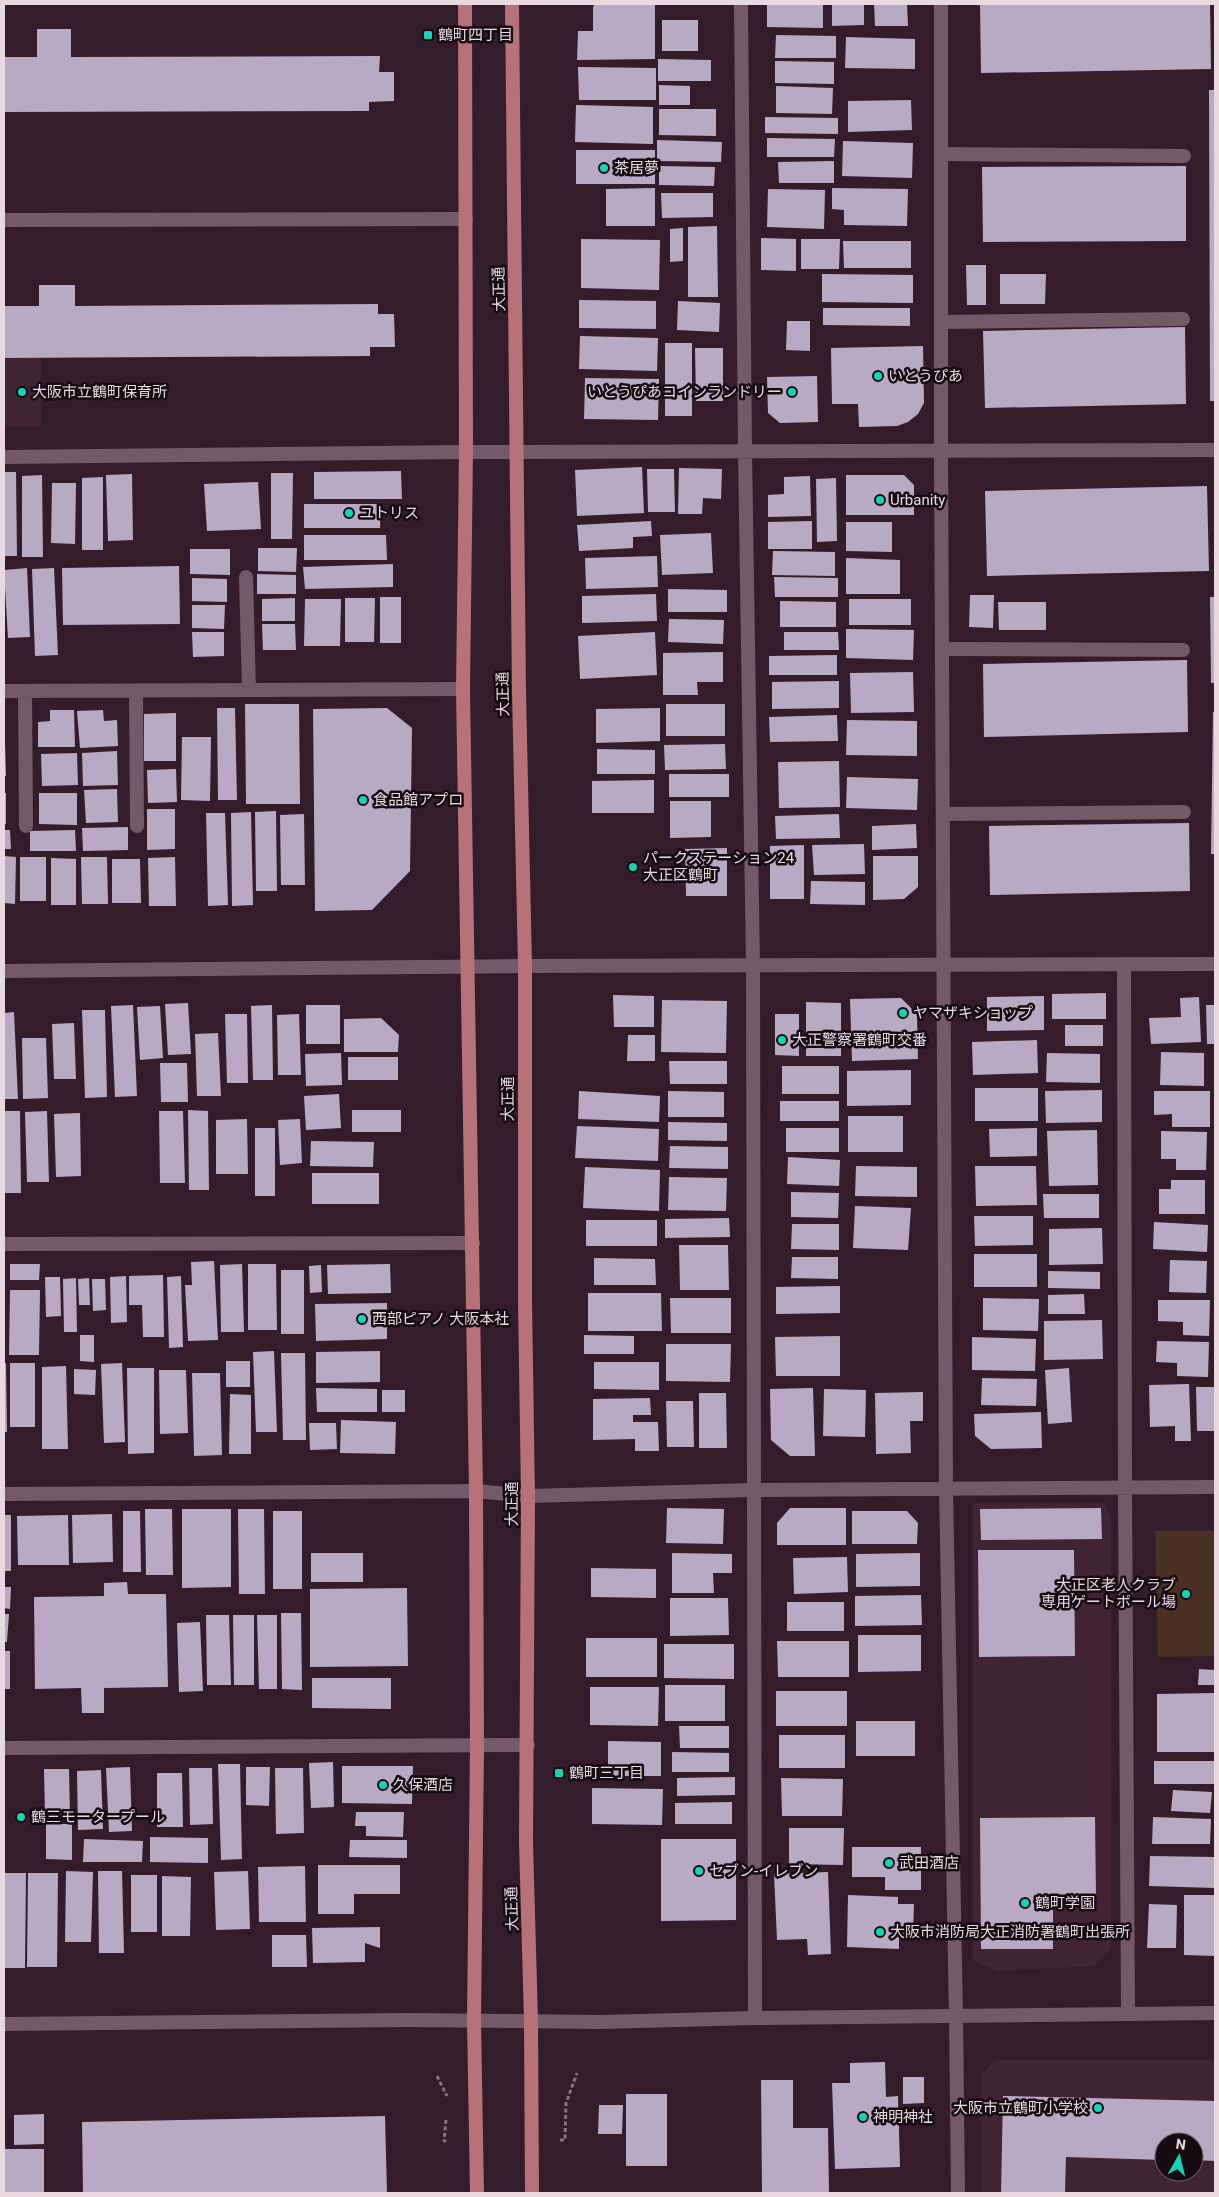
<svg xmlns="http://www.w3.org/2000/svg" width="1219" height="2197" viewBox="0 0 1219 2197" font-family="Roboto,'Noto Sans JP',sans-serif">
<rect width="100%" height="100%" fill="#331d2a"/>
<path fill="#402434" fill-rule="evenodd" d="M4 358H41V426H4Z
M973 1503H1104L1111 1517V1948L1095 1966 997 1971 973 1960Z
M995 2060H1215V2193H982L981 2075ZM1164 2142H1194V2172H1164Z"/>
<path fill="#4a3123" d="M1155 1531H1215V1656L1158 1657Z"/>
<path fill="#b9aac4" d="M595 4H655V59L577 60 578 31H593V7Z
M767 4H823V28L767 27Z
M832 4H864V25L832 26Z
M874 4H907L908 26H875Z
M980 4H1210L1211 69 981 73Z
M662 20H698V51H662Z
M37 29H71V57L380 56 379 72H394V101L369 102V111L4 112V57H37Z
M776 35 836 36V58H775Z
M846 37 915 39V69L845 68Z
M658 59 711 60V81H658Z
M775 61 834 62V84L775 83Z
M578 67 656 68V100H579Z
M659 85 690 86V105H659Z
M776 86 833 88 832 114 776 113Z
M1209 90H1215V401H1210Z
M911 100 912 130 848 132V101Z
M576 105 653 107V144L575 142Z
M659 109H716V136L659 135Z
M765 117 838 118V134L765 133Z
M767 138 835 139 834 157H767Z
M657 140 722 142 721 162 657 161Z
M843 141 913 143 912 178 842 176Z
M576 150H655V184H576Z
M834 161V183H779L778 162Z
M659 166 715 167 714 186 659 185Z
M1186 166V241L983 242 982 167Z
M655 188V226H606V189Z
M832 188 908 189 907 226 844 225V210L832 209Z
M768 189 825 190 824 229 767 227Z
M661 193H713V217L662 218Z
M717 226 718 297H688V227Z
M683 228V261L670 262V229Z
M761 238 796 239V271L761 270Z
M581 239 660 240 659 290 581 288Z
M801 239H840L839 269H801Z
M843 241H911V268H844Z
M966 265H986V305H967Z
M822 274 913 275V303L822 302Z
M1000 274H1046L1045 304H1000Z
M39 285H75V306L378 304V314H394L395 347H370V356L4 358V306H39Z
M579 300 656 301V329L579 328Z
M678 301 720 303 719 332 677 330Z
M823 308H910V326L823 325Z
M787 321H810V351L786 350Z
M1185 327 1186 404 985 408 983 331Z
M580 336 658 338 657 371 579 369Z
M665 343H692V416H665Z
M923 346 924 403 918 414 908 422 897 426 859 427 858 404H832L831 348Z
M695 348H723V401H696Z
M817 376 818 422 780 423 768 413 767 377Z
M585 378 659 379 658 420 584 419Z
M642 467 644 513 577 516 575 470Z
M679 468 722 469 721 499 703 498 702 514H678Z
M647 469H674L675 512H648Z
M401 471 402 499H314V472Z
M4 472H16L17 556H4Z
M271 473H293L292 539H271Z
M132 474 133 540 108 541 106 475Z
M42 475 43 557H22V476Z
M846 475H904L914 485V515H846Z
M810 476 811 516 768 517V495L784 494V477Z
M103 477V550H82V478Z
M836 478 837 541 817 542 816 479Z
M258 482 261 529 207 531 204 484Z
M52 483H76L75 544 51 543Z
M1207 486 1209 571 987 576 985 491Z
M304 504H381L380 528H304Z
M651 521 652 536 633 537V548L579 551 577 525Z
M812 521V549H768V522Z
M846 522H892V552L846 551Z
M711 533 713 573 662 575 660 535Z
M304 535H386L387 560H304Z
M258 548H297L296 572 258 571Z
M190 549H230V575L190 574Z
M773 551 835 552V576L772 575Z
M657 556 658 587 586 589 585 558Z
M846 558 900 560V594H846Z
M393 564V587L305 589 303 567Z
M179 566 180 624 63 625 62 568Z
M27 568 30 637 8 638 4 570Z
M54 568 58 655 35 656 32 569Z
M257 574 296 575V594H257Z
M774 577 838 578V597H775Z
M192 578 227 579V602L192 601Z
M668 589 727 590V612H668Z
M656 594 657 621 582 623V596Z
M970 595H994L993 628 969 627Z
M380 597H401V643H380Z
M1210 597H1215V683H1211Z
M295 598V621H262V599Z
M345 598H375L374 642H345Z
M305 599H341L340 646H304Z
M849 599H911V625H849Z
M780 601 836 602V627H780Z
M998 602H1046V630H999Z
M192 605H225L224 629 192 628Z
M669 619 724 620 723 644 668 642Z
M262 624H295L296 650H263Z
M846 629 914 630 913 660 846 658Z
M192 632H224V656L193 657Z
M655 632 657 675 580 679 578 636Z
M784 632H838L839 650H784Z
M723 652V682H697L698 695H663V653Z
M837 655V675H769V656Z
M1187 660 1188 732 984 737 983 664Z
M913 672 914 712 851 713 850 673Z
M839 681V708L772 709V682Z
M245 704H299L300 804H246Z
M666 704H725V736H666Z
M217 708H235L237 800H218Z
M387 708 412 728 410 871 372 910 315 911 313 709Z
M660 708V741L596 743V709Z
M50 710H74L75 747H38V722L50 721Z
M103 710 104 721 117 720 118 746 80 748 77 711Z
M1213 712H1215V854H1211Z
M176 713V761H144V714Z
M837 715 838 741 770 742 769 717Z
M847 720 917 721V756L846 755Z
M182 737H211L210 801 181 800Z
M4 743H5L6 776H4Z
M725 744 726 769 665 770 664 745Z
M597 749 655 750V774H597Z
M117 751 118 785 83 786 82 753Z
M77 753 78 785 42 786 41 754Z
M839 761 840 807 779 808 778 762Z
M176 769 177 802 148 803 147 770Z
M669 774H729V797H669Z
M847 777 918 779 917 810 846 808Z
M654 780V813H592V781Z
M117 789 118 822 86 823 84 790Z
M4 793H6V824H4Z
M39 793H77V825L39 824Z
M670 801H711V837L670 838Z
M147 809H175V849L147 850Z
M276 811 277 891H256L255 812Z
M251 812 253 905 232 906 231 813Z
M206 813H225L228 905 208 906Z
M304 814 305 885H281L280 815Z
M839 814 840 838 776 839 775 816Z
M1189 823 1190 891 990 895 989 826Z
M916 824 917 848 872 850V826Z
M128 827V850L83 851 82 828Z
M4 830H10L11 849H4Z
M75 830 76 851H30V831Z
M864 844 865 874 814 875 812 845Z
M804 845V899H770V846Z
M727 848V896H686L685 849Z
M4 856 16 857 15 904 4 903Z
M873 856H918V887L904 899 873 900Z
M20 857H46V901H20Z
M81 857H107L108 904H82Z
M175 857 176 906H149L148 858Z
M51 858 76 859V905H51Z
M112 859H140L141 903H112Z
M811 881 865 882V905L810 904Z
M1106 993V1019H1052V994Z
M613 995 654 996V1027H614Z
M1044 996V1030L987 1031V997Z
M1199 997 1201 1042 1151 1044 1149 1018 1181 1017 1180 998Z
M901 998 917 1014 918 1059 852 1061 850 999Z
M662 1000 727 1001 726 1053 661 1052Z
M806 1002 841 1003V1056H806Z
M188 1003 191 1054 168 1055 165 1004Z
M133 1005 137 1096 115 1097 111 1006Z
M272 1005 273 1080H253L251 1006Z
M306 1005H340V1044H306Z
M1206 1005H1215V1044H1207Z
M160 1006 163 1058 140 1060 137 1007Z
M82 1010H105L107 1097 85 1098Z
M14 1012 18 1099H4V1013Z
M225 1014H247L248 1083H227Z
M299 1014 301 1075H278L277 1015Z
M775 1014H799V1056L775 1055Z
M381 1018 399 1035 398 1052H344V1019Z
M74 1023 76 1079H54L52 1024Z
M1065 1025H1103V1046H1065Z
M218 1033 221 1096H197L195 1034Z
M628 1035H655V1061H627Z
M22 1038H46L48 1098 23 1099Z
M1037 1040 1038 1073 973 1075 972 1042Z
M1161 1052 1204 1053V1086L1160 1085Z
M341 1053 342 1085 306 1086 305 1054Z
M1047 1053 1100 1054V1083L1046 1082Z
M348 1057H398V1080H348Z
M669 1061H727V1084H670Z
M160 1063H187L188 1102H161Z
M782 1066H839V1094H782Z
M911 1070V1105L847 1106V1071Z
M975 1088H1038V1121H975Z
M1102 1090V1122L1046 1123 1045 1091Z
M579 1091 660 1096 659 1122 578 1119Z
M668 1091 724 1092V1117H668Z
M1154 1091H1210V1127H1172V1114L1154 1115Z
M339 1094 341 1128 306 1130 304 1096Z
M780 1101H839V1121H780Z
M188 1110 208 1111 209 1190H189Z
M352 1110H401V1132H352Z
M4 1111H20L21 1193H4Z
M47 1111 49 1182H27L25 1112Z
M159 1111H183L185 1183H160Z
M80 1113 81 1176 56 1177 54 1114Z
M848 1116H903V1152H848Z
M247 1119 248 1174H216V1120Z
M300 1119 302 1163 280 1165 278 1120Z
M668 1122 727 1123V1141L668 1140Z
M577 1126 659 1129 658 1161 575 1158Z
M255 1128H275V1196H255Z
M786 1128H839V1152H786Z
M1037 1128V1156L990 1157 989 1129Z
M1097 1130 1098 1185 1049 1186 1047 1131Z
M1161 1131 1207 1132 1206 1170H1176V1159H1161Z
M311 1141 374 1142 373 1167 310 1166Z
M670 1146 728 1147V1169L669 1168Z
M788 1157 840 1160 839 1186 787 1184Z
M856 1166 917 1167V1197L855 1196Z
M975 1166H1036L1037 1205 976 1206Z
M585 1167 660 1170 659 1211 583 1208Z
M312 1173H379V1204H312Z
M669 1177 727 1178 726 1211 668 1210Z
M1171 1180H1205V1214H1159V1189H1171Z
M791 1192 839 1193 838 1218 791 1217Z
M1043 1194H1099V1218H1044Z
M855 1206 911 1208 908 1250 853 1248Z
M974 1216H1033V1245L975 1246Z
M729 1218 730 1237 665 1238V1219Z
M586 1220H657V1246H586Z
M1154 1222 1208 1225 1207 1252 1153 1249Z
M792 1224H839V1250L791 1249Z
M1102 1228 1103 1264 1049 1265V1229Z
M679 1245H728L729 1290H680Z
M974 1254H1037V1287H974Z
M792 1257H838V1279L791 1278Z
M594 1258 655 1259 656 1285H594Z
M1170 1260 1207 1261 1206 1293 1169 1292Z
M214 1261 218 1340 188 1341 185 1285H192L191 1262Z
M10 1264H40L39 1280H10Z
M242 1264 244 1332H221L220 1265Z
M248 1264H276L277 1330H248Z
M390 1264 391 1293 328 1294 327 1265Z
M321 1265 322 1292 310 1293 309 1266Z
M281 1270H304V1334H281Z
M1048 1271 1100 1272V1289L1048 1288Z
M163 1275 164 1337H143L142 1305H129V1276Z
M126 1276 127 1322 111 1323 110 1277Z
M181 1276 183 1347 169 1348 167 1277Z
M45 1277H60L61 1316 46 1317Z
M76 1278 77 1332H64L63 1279Z
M89 1278 90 1305H79L78 1279Z
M92 1279H105L106 1310 93 1311Z
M840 1286V1313L776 1314V1287Z
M10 1290H40L39 1355H9Z
M588 1293H661L662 1331H588Z
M1084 1294 1085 1314H1048V1295Z
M670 1298H731V1333H671Z
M983 1298 1039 1299 1038 1331 983 1330Z
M1158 1300H1210L1209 1336 1183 1335V1322L1158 1321Z
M387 1303V1339L316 1341 315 1304Z
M1102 1320 1103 1359 1044 1360V1321Z
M80 1335H94V1362L80 1361Z
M584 1335 634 1336V1354H584Z
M840 1336V1376H776L775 1337Z
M972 1337 1036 1339 1035 1371 972 1370Z
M1157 1341 1209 1342 1208 1377 1177 1376V1363L1156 1362Z
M666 1344H731L730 1382 666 1381Z
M274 1351 277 1432H256L253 1352Z
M380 1351V1382L316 1383V1352Z
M281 1353H305L306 1440H283Z
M226 1361H250V1387H226Z
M594 1362H659V1390L594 1389Z
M6 1363 7 1432H4V1364Z
M10 1363H35V1427H10Z
M122 1363 125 1442 104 1443 101 1364Z
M66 1366 68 1449H42V1367Z
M127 1368H154V1453L128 1454Z
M1069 1368 1072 1422 1048 1424 1045 1370Z
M74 1369 96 1370 95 1395 74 1394Z
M159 1370H186L188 1433 160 1434Z
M192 1373H220L222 1455 194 1456Z
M982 1378 1037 1379 1036 1406 981 1405Z
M1189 1384 1191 1441H1175V1426L1150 1427 1149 1385Z
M1196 1387H1215V1431H1197Z
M316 1388 377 1389V1412H317Z
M813 1388 815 1456H790L771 1440 770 1389Z
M824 1389 866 1390 865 1437 823 1436Z
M382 1390H405V1412H382Z
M923 1392V1421H910L911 1453 876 1454 875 1393Z
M699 1393H726L727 1448H699Z
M230 1394 251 1395V1454H229Z
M650 1398 651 1415H633V1422H658L659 1451H635V1439L593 1440V1399Z
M666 1401H693L694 1447H667Z
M1041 1412 1042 1448 991 1449 975 1436 974 1414Z
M341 1420 396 1422 395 1454 340 1453Z
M309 1423H336L337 1449 310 1450Z
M667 1508 724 1509 723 1544 666 1543Z
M790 1508H846V1545H777V1523Z
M1101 1508 1102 1539 981 1540 980 1509Z
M145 1509H172L173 1575H146Z
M182 1509H231V1587L182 1588Z
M238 1509H264L265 1594H239Z
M123 1511H140L141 1572H123Z
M273 1511H302V1589H273Z
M852 1511H907L918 1523 917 1544H852Z
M112 1514 113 1562 73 1563 72 1515Z
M4 1515H11V1571H4Z
M68 1515 69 1565H18L17 1516Z
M978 1550H1074L1075 1656 979 1657Z
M311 1553H363V1582H311Z
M672 1553 732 1554V1573H713L714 1593H672Z
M920 1553V1586L856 1587V1554Z
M847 1557 848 1592 794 1594 793 1558Z
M591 1568 656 1569V1598L591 1597Z
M127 1582 128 1594H166L168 1687 104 1688V1713H82L81 1688 35 1689 34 1597 104 1596V1583Z
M4 1587H11L10 1609 4 1608Z
M407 1588 408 1666 310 1667V1589Z
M921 1595 922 1625 855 1626V1596Z
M670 1598H728L729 1635 670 1636Z
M787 1602H844V1631H787Z
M281 1613H301L302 1690 282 1689Z
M4 1614H9L7 1642H4Z
M206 1615H229L231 1685H207Z
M233 1615H254V1685H234Z
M257 1615H277V1689H259Z
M200 1622 203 1691 179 1692 177 1623Z
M858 1635H921V1671L858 1672Z
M586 1638H657V1677H586Z
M777 1641H849V1677H778Z
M664 1644H734V1679L664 1678Z
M4 1651H10V1689H4Z
M1199 1669 1215 1670V1685H1198Z
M312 1678H391V1709L312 1708Z
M665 1685H725V1721H665Z
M590 1687H659L658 1726 590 1725Z
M776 1691H847V1726H776Z
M1215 1693V1752H1157V1694Z
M856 1721H915V1756H856Z
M679 1726H729V1748H680Z
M779 1735H845V1768H779Z
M608 1741 661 1742V1776H608Z
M672 1752 729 1753V1772H672Z
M1154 1761H1214V1784H1154Z
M333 1762 334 1807 311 1808 309 1763Z
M218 1764H240L242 1859 221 1860Z
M342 1766H413L412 1804 342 1803Z
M130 1767 132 1831 109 1832 106 1768Z
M246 1767H270L269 1806 246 1805Z
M189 1768H212L213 1824 190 1825Z
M275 1768H303L304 1833 276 1834Z
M44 1769H69L70 1817H45Z
M101 1770 103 1829 78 1830 77 1771Z
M157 1773H182L183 1827H157Z
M735 1777V1795L677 1796V1778Z
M781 1778 843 1779 842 1816H782Z
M592 1788 663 1789 662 1825 592 1824Z
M1173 1790 1212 1792 1210 1813 1171 1811Z
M732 1802V1824H675V1803Z
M356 1812H404L403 1837 366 1836V1826H355Z
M1095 1817 1096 1898H1053V1949H981L980 1818Z
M1153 1817 1211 1819 1210 1844H1152Z
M46 1824H72V1860L46 1859Z
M789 1828H844L843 1865 789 1864Z
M150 1837 208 1838V1863L150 1862Z
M84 1839 143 1841 142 1862H83Z
M661 1839H736V1920L661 1921Z
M350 1840H407V1858L349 1857Z
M852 1847H921V1890H885V1877H852Z
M1150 1856 1215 1857V1888L1149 1886Z
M318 1865H400V1894H354V1914H318Z
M305 1866 306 1922H259L258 1867Z
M66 1871 93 1872 91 1942H65Z
M98 1871H122L124 1953H99Z
M248 1871 250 1929 216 1930 214 1872Z
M828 1872 831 1954 808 1955 807 1939 777 1940 774 1874Z
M4 1873H26L25 1968H4Z
M28 1873H58L57 1967H27Z
M131 1875H157V1932H131Z
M162 1876 191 1877 190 1936H162Z
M848 1895 898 1897V1904H914L913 1935H899V1949L847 1947Z
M1184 1895H1215V1956L1184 1955Z
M1149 1904 1177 1905 1176 1948H1147Z
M380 1927V1948L365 1943V1962L313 1963 312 1928Z
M272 1935H306L307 1967H272Z
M885 2062 886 2097 898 2096 900 2167 835 2169 832 2083H850V2063Z
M903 2077H924V2103L903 2104Z
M761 2080H793V2128H828L829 2193H762Z
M626 2094H667V2166H626Z
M1003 2096 1215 2101V2161L1194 2160V2142H1164V2160L1066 2157 1065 2193H1001Z
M599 2105H623L622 2134H598Z
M44 2114V2144L14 2145V2115Z
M385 2116 387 2193H83L82 2122Z
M4 2149H44V2193H4Z"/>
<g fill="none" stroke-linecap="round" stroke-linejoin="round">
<path stroke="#85727d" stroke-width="3" stroke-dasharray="4 2.5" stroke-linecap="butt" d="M437 2076 447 2096
M446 2120 444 2141H448
M560 2140H565L566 2103 577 2073"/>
<path stroke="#745a68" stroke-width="14" d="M941 154 1184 156
M941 322 1183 319
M942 649 1183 650
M944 814 1184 812"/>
<path stroke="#745a68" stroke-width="14" d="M741 4 745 452 753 966 755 2018
M941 4V452L946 1489 956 2016 958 2193
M4 220 466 219
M466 452 1215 450
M246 577 249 690
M4 691 463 689
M25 691 26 826
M136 691 137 826
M1124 965 1125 1488 1128 2014
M4 1244 473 1243
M4 1494 476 1491 528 1496 753 1490 1215 1487
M4 1748 528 1745"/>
<path stroke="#745a68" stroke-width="14" d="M4 457 466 452
M4 971 525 966 1215 964
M4 2024 407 2020 601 2022 755 2018 1215 2013"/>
<path stroke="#b77178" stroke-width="14" d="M465 4 466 452 463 689 476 1491 477 1746 474 2021 477 2193
M512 4 519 691 525 966V1300L528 1496 526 1842 531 2021 532 2193"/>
</g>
<g fill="#11d5b4" stroke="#150b11" stroke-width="2">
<rect x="423" y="30" width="10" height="10" rx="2.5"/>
<circle cx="604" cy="168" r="5"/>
<circle cx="878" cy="376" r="5"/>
<circle cx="22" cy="392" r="5"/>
<circle cx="792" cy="392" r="5"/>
<circle cx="880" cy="500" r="5"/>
<circle cx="349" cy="513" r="5"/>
<circle cx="363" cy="800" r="5"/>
<circle cx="633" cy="867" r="5"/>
<circle cx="903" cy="1013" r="5"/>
<circle cx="782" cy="1040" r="5"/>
<circle cx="362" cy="1319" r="5"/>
<circle cx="1186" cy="1594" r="5"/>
<rect x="554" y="1768" width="10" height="10" rx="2.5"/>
<circle cx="383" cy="1785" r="5"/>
<circle cx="21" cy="1817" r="5"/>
<circle cx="889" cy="1863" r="5"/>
<circle cx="699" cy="1871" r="5"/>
<circle cx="1025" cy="1903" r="5"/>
<circle cx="880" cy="1932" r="5"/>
<circle cx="1098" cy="2108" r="5"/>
<circle cx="863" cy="2117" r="5"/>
</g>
<g text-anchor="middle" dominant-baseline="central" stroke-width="5" stroke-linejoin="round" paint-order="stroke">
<g font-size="15" fill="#e8d9e1" stroke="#150b11" text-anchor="start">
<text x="438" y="35">鶴町四丁目</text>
<text x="614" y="168">茶居夢</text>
<text x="888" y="376">いとうぴあ</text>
<text x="32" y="392">大阪市立鶴町保育所</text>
<text x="782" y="392" text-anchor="end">いとうぴあコインランドリー</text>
<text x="890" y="500">Urbanity</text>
<text x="359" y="513">ユトリス</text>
<text x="373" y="800">食品館アプロ</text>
<text x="643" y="858">パークステーション24<tspan x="643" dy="17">大正区鶴町</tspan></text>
<text x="913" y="1013">ヤマザキショップ</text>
<text x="792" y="1040">大正警察署鶴町交番</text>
<text x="372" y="1319">西部ピアノ 大阪本社</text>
<text x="1176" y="1585" text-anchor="end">大正区老人クラブ<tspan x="1176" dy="17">専用ゲートボール場</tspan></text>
<text x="569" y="1773">鶴町三丁目</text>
<text x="393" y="1785">久保酒店</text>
<text x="31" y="1817">鶴三モータープール</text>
<text x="899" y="1863">武田酒店</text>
<text x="709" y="1871">セブン-イレブン</text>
<text x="1035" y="1903">鶴町学園</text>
<text x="890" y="1932">大阪市消防局大正消防署鶴町出張所</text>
<text x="1088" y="2108" text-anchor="end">大阪市立鶴町小学校</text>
<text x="873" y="2117">神明神社</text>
</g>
<g font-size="15" fill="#e8d9e1" stroke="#150b11">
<text transform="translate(499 289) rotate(-91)">大正通</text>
<text transform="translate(503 694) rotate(-91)">大正通</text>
<text transform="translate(508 1099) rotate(-90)">大正通</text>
<text transform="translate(512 1504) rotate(-90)">大正通</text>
<text transform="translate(512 1909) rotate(-92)">大正通</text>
</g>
</g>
<rect width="1219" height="2197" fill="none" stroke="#e8d9e1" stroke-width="10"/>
<g transform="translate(1179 2157) rotate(8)"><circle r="24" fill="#150b11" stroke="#695d64"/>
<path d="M0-4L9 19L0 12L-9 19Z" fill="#11d5b4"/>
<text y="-8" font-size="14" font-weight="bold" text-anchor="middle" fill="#e8d9e1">N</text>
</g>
</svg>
